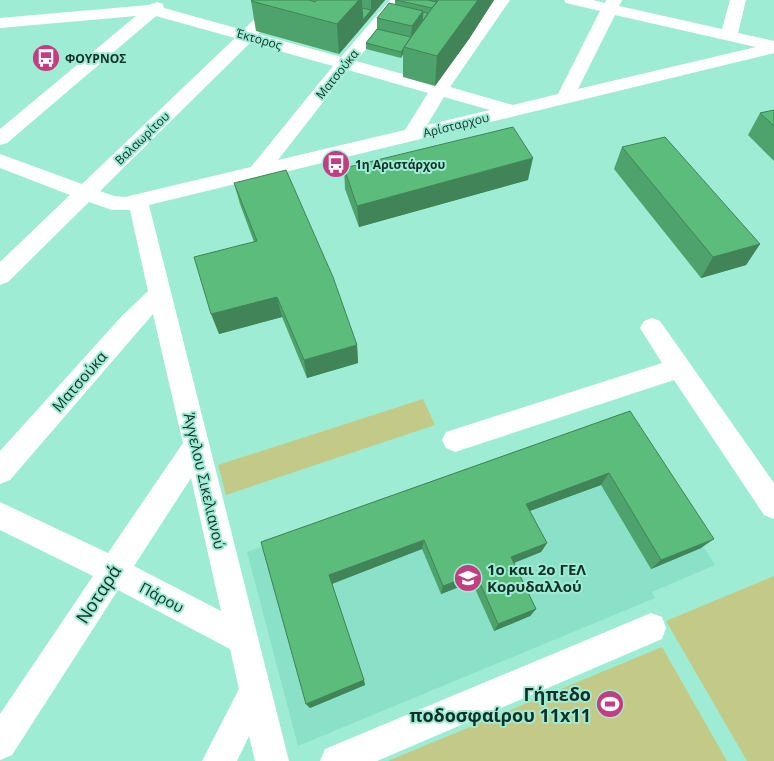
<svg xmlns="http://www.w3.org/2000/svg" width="774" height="761" viewBox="0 0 774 761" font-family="'Open Sans',sans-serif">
<rect width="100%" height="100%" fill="#9fecd4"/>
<path fill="#8ae1c7" d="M622 419 715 565 652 592 655 598 298 746 247 552Z"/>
<path fill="#c3c986" d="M423 399 435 425 226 495 218 465Z
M774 576V761H747L666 621Z
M662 647 727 761H388Z"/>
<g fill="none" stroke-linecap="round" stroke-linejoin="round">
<path fill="#fff" fill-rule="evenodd" d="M275 0H292L258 34 341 57 390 0H407L356 61 435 83 494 0H510L450 87 513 105 558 94 600 11 566 3 564 0H593L605 3 606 0H622L619 6 722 29 730 0H746L738 33 774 41V53L149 205 289 761H255L249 736 237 761H202L239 689 230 649 118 590 12 755 0 760V714L93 576 0 530V502L108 553 183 443 153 314 10 480 0 484V451L121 317 148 291 130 210H112L89 202 8 282 0 285V262L70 195 0 168V154L82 184 235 38 156 16 7 143 0 145V129L136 16 0 28V18L149 5 157 2 163 4 164 8 243 30ZM615 15 756 47 578 89ZM250 43 333 66 251 167 125 197 114 196 100 191ZM348 70 428 93 405 130 278 160ZM444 97 490 110 427 125ZM191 478 221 611 134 566Z
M652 318 660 321 774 483V519L764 515 674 380 455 452 446 448 442 440 446 432 662 363 640 328 644 321Z
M651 613 662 617 666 628 662 639 377 761H320L325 749Z"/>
</g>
<path fill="#4ea26b" d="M252 0H385L339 54 256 31 251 1Z
M395 0H494L469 39 435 86 403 77V54L401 58 366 49V43L377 29V18L395 5Z
M774 110V161L748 135 760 113Z
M622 147 760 244 746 265 701 278 614 169Z
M344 168 528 180 359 227 345 189Z
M234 183 357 345 358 363 307 378 282 317 219 334 254 242 240 204Z
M630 411 701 548 651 569 601 485 530 511 547 543 541 552 514 563 536 609 530 616 494 631 472 582 441 594 422 549 332 583 365 685 310 708 306 704 261 542Z"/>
<path fill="#408457" d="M359 0H362L363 26 339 54 337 24Z
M371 0H385L363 26V20L371 10Z
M478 0H494L469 39 435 86 437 56Z
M423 11 422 22 411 37 412 26Z
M404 48 403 54 401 58V52Z
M533 158 528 180 359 227 357 206Z
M760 244 746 265 701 278 713 257Z
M277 297 282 317 219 334 211 314Z
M357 345 358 363 307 378 304 360Z
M609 473 601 485 521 514 526 504Z
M714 539 701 548 651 569 661 560Z
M424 540 422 549 332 584 329 575Z
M547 543 541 552 506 566 511 557Z
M476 574 472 582 441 594 443 586Z
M536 609 530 616 494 631 498 624Z
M364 680 365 685 310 708 306 704Z"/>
<path fill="#5bbc7c" stroke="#408457" d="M252 0H309L315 2 317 0H359L337 24 251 1Z
M396 0H428L437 2 432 8Z
M428 0H435L438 1 437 2Z
M438 0H478L437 56 404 47Z
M389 3 423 11 412 26 377 18Z
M362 8 371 10 363 20Z
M423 12 428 13 422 22Z
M377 29 411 37 401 52 366 43Z
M774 110V126L760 113Z
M513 127 533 158 357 206 344 168Z
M665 137 760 244 713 257 622 147Z
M286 170 333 277 357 345 304 360 277 297 211 314 194 257 257 241 234 183Z
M630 411 714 539 661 560 609 473 526 504 547 543 511 557 536 609 498 624 476 574 443 586 424 540 329 575 364 680 306 704 261 542Z"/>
<defs>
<symbol id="bus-disc" viewBox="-11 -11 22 22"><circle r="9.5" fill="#c23e81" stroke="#9fecd4"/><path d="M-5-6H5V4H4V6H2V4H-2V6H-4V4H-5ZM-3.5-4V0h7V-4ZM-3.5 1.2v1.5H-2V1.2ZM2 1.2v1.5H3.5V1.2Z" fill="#fff"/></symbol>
<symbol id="school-disc" viewBox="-11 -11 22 22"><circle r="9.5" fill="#c23e81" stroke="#9fecd4"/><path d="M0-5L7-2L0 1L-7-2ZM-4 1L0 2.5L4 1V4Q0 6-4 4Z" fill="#fff"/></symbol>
<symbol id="stadium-disc" viewBox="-11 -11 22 22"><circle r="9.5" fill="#c23e81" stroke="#9fecd4"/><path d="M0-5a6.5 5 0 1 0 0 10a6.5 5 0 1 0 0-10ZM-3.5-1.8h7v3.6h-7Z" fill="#fff"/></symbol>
</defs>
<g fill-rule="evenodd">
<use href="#bus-disc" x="30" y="42" width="32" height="32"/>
<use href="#bus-disc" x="320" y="148" width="32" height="32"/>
<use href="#school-disc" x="452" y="562" width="32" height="32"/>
<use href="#stadium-disc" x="594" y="688" width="32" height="32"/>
</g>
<g text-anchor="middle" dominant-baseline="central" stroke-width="4" stroke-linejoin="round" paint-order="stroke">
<g font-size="12" fill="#103028" stroke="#9fecd4">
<text transform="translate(259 39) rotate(16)">Έκτορος</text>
<text transform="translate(337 74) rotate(-51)">Ματσούκα</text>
<text transform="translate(456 125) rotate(-14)">Αρίσταρχου</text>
<text transform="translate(142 138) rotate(-44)">Βαλαωρίτου</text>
</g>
<g font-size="12" font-weight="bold" fill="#103028" stroke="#9fecd4" text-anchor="start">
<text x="65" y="58">ΦΟΥΡΝΟΣ</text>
<text x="355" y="164">1η Αριστάρχου</text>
</g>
<g font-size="15" fill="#103028" stroke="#9fecd4">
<text transform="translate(79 381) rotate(-49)">Ματσούκα</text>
<text transform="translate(205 481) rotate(77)">Άγγελου Σικελιανού</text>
<text transform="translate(162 597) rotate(28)">Πάρου</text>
</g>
<g font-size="15" font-weight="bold" fill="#103028" stroke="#9fecd4" text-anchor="start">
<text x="487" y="569">1o και 2ο ΓΕΛ<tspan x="487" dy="17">Κορυδαλλού</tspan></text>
</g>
<g font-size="18" fill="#103028" stroke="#9fecd4">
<text transform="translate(98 594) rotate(-57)">Νοταρά</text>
</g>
<g font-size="18" font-weight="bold" fill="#103028" stroke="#9fecd4" text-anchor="end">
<text x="591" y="694">Γήπεδο<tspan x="591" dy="21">ποδοσφαίρου 11x11</tspan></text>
</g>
</g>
</svg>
